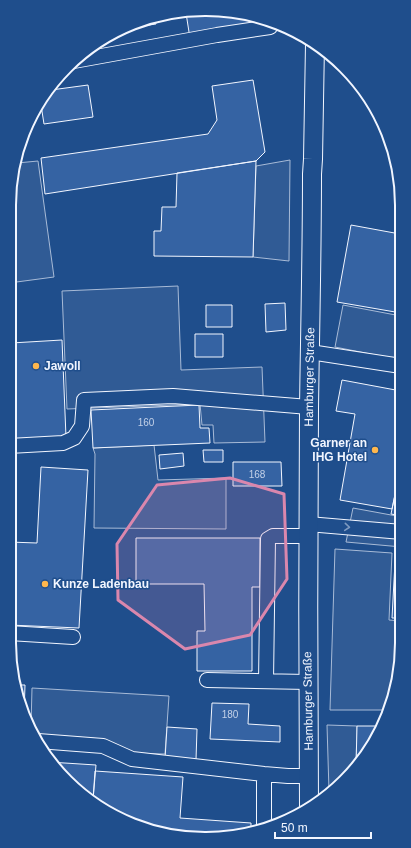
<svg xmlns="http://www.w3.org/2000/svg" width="411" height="848" viewBox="0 0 411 848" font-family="Helvetica,sans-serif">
<rect width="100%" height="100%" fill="#1f4e8c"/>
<path fill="#305b95" stroke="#a8bbd7" d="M290 160 289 261 253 257 256 166Z
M38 161 54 277 9 283V205L17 163Z
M178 286 181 370 262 367 265 442 214 443 213 425H202L200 404 67 409 62 291Z
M343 305 401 316V360L335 347Z
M154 445 158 480 226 478V529L94 528 95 454 93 448Z
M353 508 402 517V547L346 542Z
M335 549 392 553 389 620 402 621V643L388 710H330Z
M32 688 169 696 165 754 133 753 103 739 35 734 31 726Z
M327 725 357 726 356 767 353 772 329 791Z"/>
<path fill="#3563a3" stroke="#f2f6ff" d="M206 9 265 21 191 34 189 32 186 13Z
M155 19 156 24 123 29 131 24Z
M253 80 265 152 256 161 45 194 41 158 208 134 217 120 212 86Z
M88 85 93 117 44 124 41 105 51 90Z
M256 161 253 257 154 256V231H161L162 207H176L177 173Z
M351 225 400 234 401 313 337 302Z
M9 303 11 343 62 340 66 437 9 439Z
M285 303 286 330 266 332 265 304Z
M206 305H232V327H206Z
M195 334H223V357H195Z
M342 380 401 391V486L397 485 392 509 340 500 355 414 336 411Z
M199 405 200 428H209L210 443 93 448 91 410Z
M203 450H223V462H204Z
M183 453 184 466 160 469 159 455Z
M233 462H281L282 486H233Z
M41 467 88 470 79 628 9 625V542L37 543Z
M397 485 401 486 402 516 391 514Z
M136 538H260V587H252V671H197V631H205L204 584H136Z
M395 562H402V618H392Z
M16 685H25L24 715 20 706Z
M212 703 249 704 248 724 280 726V742L210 739Z
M357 726H382L356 767Z
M167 727 197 729 196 760 165 759Z
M49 762 96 765 93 800 50 762Z
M95 771 183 777 180 818 251 823V831L231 837 167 835 107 813 93 800Z"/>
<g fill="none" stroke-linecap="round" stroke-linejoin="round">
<defs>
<path id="minor" d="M74 61 217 35 270 27 272 22
M310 352 401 366
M9 446 63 443 74 438 82 426 84 400 173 396 309 407
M308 524 402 532
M9 633 73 637
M207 680 308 682
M266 681 268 539 273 536H308
M38 741 103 746 132 759 264 774 288 776H309
M264 827V774"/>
<g id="major">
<path id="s1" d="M309 806C308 674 308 541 309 409 310 330 312 252 312 174L313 159 315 44"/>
</g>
</defs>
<use href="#minor" stroke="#f2f6ff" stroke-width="16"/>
<use href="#major" stroke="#f2f6ff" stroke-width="20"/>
<use href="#minor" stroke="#1f4e8c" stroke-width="14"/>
<use href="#major" stroke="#1f4e8c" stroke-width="18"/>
</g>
<defs><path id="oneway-chevron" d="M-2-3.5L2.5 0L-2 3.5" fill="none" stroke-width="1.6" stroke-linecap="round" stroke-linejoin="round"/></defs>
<use stroke="#7e9ac0" href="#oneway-chevron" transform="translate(347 527) rotate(5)"/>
<path fill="#da87ad" fill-opacity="0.2" stroke="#da87ad" stroke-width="3" stroke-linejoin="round" d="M230 478 284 494 287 579 250 635 185 649 118 600 117 544 157 485Z"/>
<g fill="#ffb74d" stroke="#1f4e8c" stroke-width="1.5">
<circle cx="36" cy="366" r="4"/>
<circle cx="375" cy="450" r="4"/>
<circle cx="45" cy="584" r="4"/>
</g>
<g text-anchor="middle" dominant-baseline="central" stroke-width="3" stroke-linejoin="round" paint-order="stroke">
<g font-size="10" fill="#c3d1e8">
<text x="146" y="422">160</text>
<text x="257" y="474">168</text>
<text x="230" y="714">180</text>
</g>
<g font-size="12" font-weight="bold" fill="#f2f6ff" stroke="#1f4e8c" text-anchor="start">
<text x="44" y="366">Jawoll</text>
<text x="367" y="443" text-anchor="end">Garner an<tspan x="367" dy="14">IHG Hotel</tspan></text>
<text x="53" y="584">Kunze Ladenbau</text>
</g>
<g font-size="12" fill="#f2f6ff" stroke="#1f4e8c">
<text stroke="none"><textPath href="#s1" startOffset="429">Hamburger Straße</textPath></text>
<text transform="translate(308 701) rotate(-91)">Hamburger Straße</text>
</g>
</g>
<path d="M0 0H411V848H0ZM205 16H206A189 189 0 0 1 395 205V643A189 189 0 0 1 206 832H205A189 189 0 0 1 16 643V205A189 189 0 0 1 205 16Z" fill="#1f4e8c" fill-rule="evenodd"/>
<path fill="none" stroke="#f2f6ff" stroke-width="2" d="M205 16H206A189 189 0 0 1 395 205V643A189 189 0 0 1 206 832H205A189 189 0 0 1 16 643V205A189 189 0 0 1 205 16Z"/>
<path d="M275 832v6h96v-6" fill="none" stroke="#f2f6ff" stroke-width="2"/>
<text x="281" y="832" font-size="12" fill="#f2f6ff" stroke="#1f4e8c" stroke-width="3" paint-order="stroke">50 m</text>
</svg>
